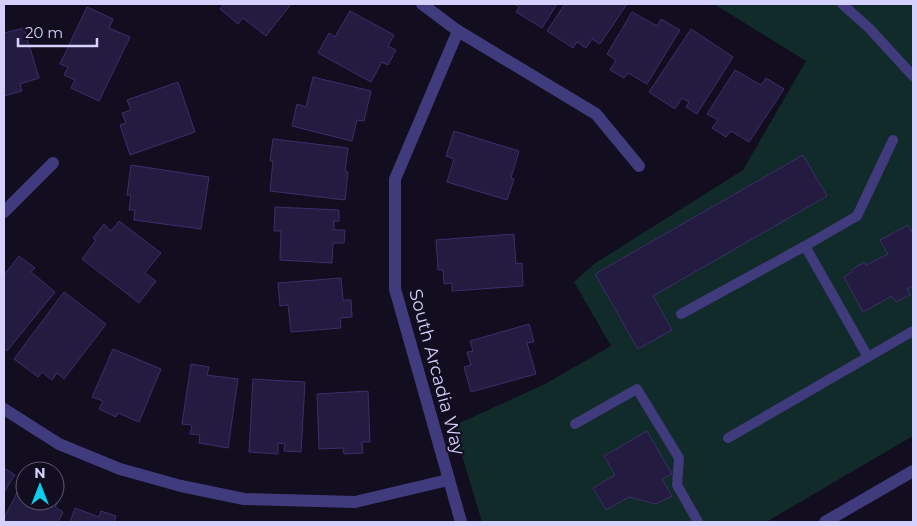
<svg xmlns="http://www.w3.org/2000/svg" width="917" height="526" viewBox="0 0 917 526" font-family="Montserrat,sans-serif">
<rect width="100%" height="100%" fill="#120e20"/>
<path fill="#112a2a" d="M714 4H913V436L766 522H482L453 426 545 384 611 346 574 282 594 264 743 170 806 61Z"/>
<path fill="#241b40" stroke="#3c2e6b" d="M224 4H291L266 36 243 18 238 24 220 9Z
M515 4H557L542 28 516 12 519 7Z
M565 4H627L600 44 592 39 586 48 577 42 573 48 547 31Z
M87 7 113 19 109 28 130 37 99 101 71 88 75 80 64 75 68 67 60 64Z
M350 11 394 35 388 46 396 50 388 65 382 62 371 82 318 53 329 33 335 37Z
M632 12 657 26 661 19 680 30 647 84 628 73 624 78 610 70 616 60 607 54Z
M24 28 39 78 20 84 22 91 4 96V33Z
M691 29 733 57 697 114 686 107 689 102 682 98 675 109 649 92Z
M735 70 761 85 766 78 784 89 749 142 731 131 726 137 712 128 718 120 707 114Z
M313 77 371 91 364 121 357 120 352 141 292 126 297 104 306 107Z
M178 82 195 132 130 155 120 125 126 123 122 113 131 110 127 100Z
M454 131 519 151 511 178 514 179 507 200 447 182 454 159 446 156Z
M273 139 348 148 345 171 348 172 345 200 270 191 273 161H270Z
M803 155 827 196 653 296 672 330 638 349 595 274Z
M131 165 209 177 201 229 134 220 135 210H129L131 195H127Z
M275 207 339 210V221H334V230H345L344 243H333L332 263 280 260 281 231H274Z
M119 221 161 253 145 273 156 281 139 303 82 259 96 240 93 238 104 224 111 231Z
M908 225 913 234V286L907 289 910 295 896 302 892 296 863 312 844 277 852 272 851 270 865 262 866 265 888 254 880 240Z
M514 234 516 264 522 263 523 286 452 291V283L444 284 443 270H438L436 240Z
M19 256 35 268 31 272 55 292 7 351 4 348V275Z
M341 278 343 300H351L352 317 340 318 341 328 291 332 288 305 280 306 278 283Z
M64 292 106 324 64 379 57 373 52 380 42 372 38 377 14 359Z
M529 324 534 342 527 343 536 374 471 392 464 367 471 365 467 352 473 351 470 341Z
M113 349 161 369 139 422 118 413 116 417 99 409 103 401 92 397Z
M191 364 209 367 207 375 238 379 228 448 199 443 200 435 190 434 192 425 182 424Z
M253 379 305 382 301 452 284 451 285 444 278 443V454L249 452Z
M368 391 370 442H362L363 453 344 454 343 448 319 449 317 394Z
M647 431 672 474 662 479 672 496 656 504 629 497 606 510 593 488 615 475 604 456Z
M4 468 15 475 4 492Z
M25 477V501H55V498L59 500 55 507 63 512 58 522H4V518Z
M75 508 99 517 101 511 116 516 114 522H70Z"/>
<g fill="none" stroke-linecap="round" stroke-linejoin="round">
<path stroke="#403b7d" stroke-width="10" d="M842 4 869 28 913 76
M805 246 857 216 893 140
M681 314 805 246 868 357
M575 424 637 389 679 458 677 485 698 522
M728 438 913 331"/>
<path stroke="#403b7d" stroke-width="12" d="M422 4 458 31 596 114 639 166
M458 31 395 179V289L461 522
M4 212 53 163
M4 409 59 444 120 469 181 486 244 499 355 502 448 480"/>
<path stroke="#403b7d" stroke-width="12" d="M825 522 913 471"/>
</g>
<g text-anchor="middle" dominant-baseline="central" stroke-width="4.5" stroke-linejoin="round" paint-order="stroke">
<g font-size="18" fill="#d6d0fd" stroke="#120e20">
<text transform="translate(437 372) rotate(75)">South Arcadia Way</text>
</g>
</g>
<rect width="917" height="526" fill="none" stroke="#d6d0fd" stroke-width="10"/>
<g transform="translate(40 486)"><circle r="24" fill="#120e20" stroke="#605c78"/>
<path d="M0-4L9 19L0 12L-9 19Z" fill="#0bcfed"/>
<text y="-8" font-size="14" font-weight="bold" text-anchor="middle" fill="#d6d0fd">N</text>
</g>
<path d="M18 38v8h79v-8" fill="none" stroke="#d6d0fd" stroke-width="2.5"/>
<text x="25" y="38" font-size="15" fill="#d6d0fd" stroke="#120e20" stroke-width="4" paint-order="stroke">20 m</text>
</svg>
